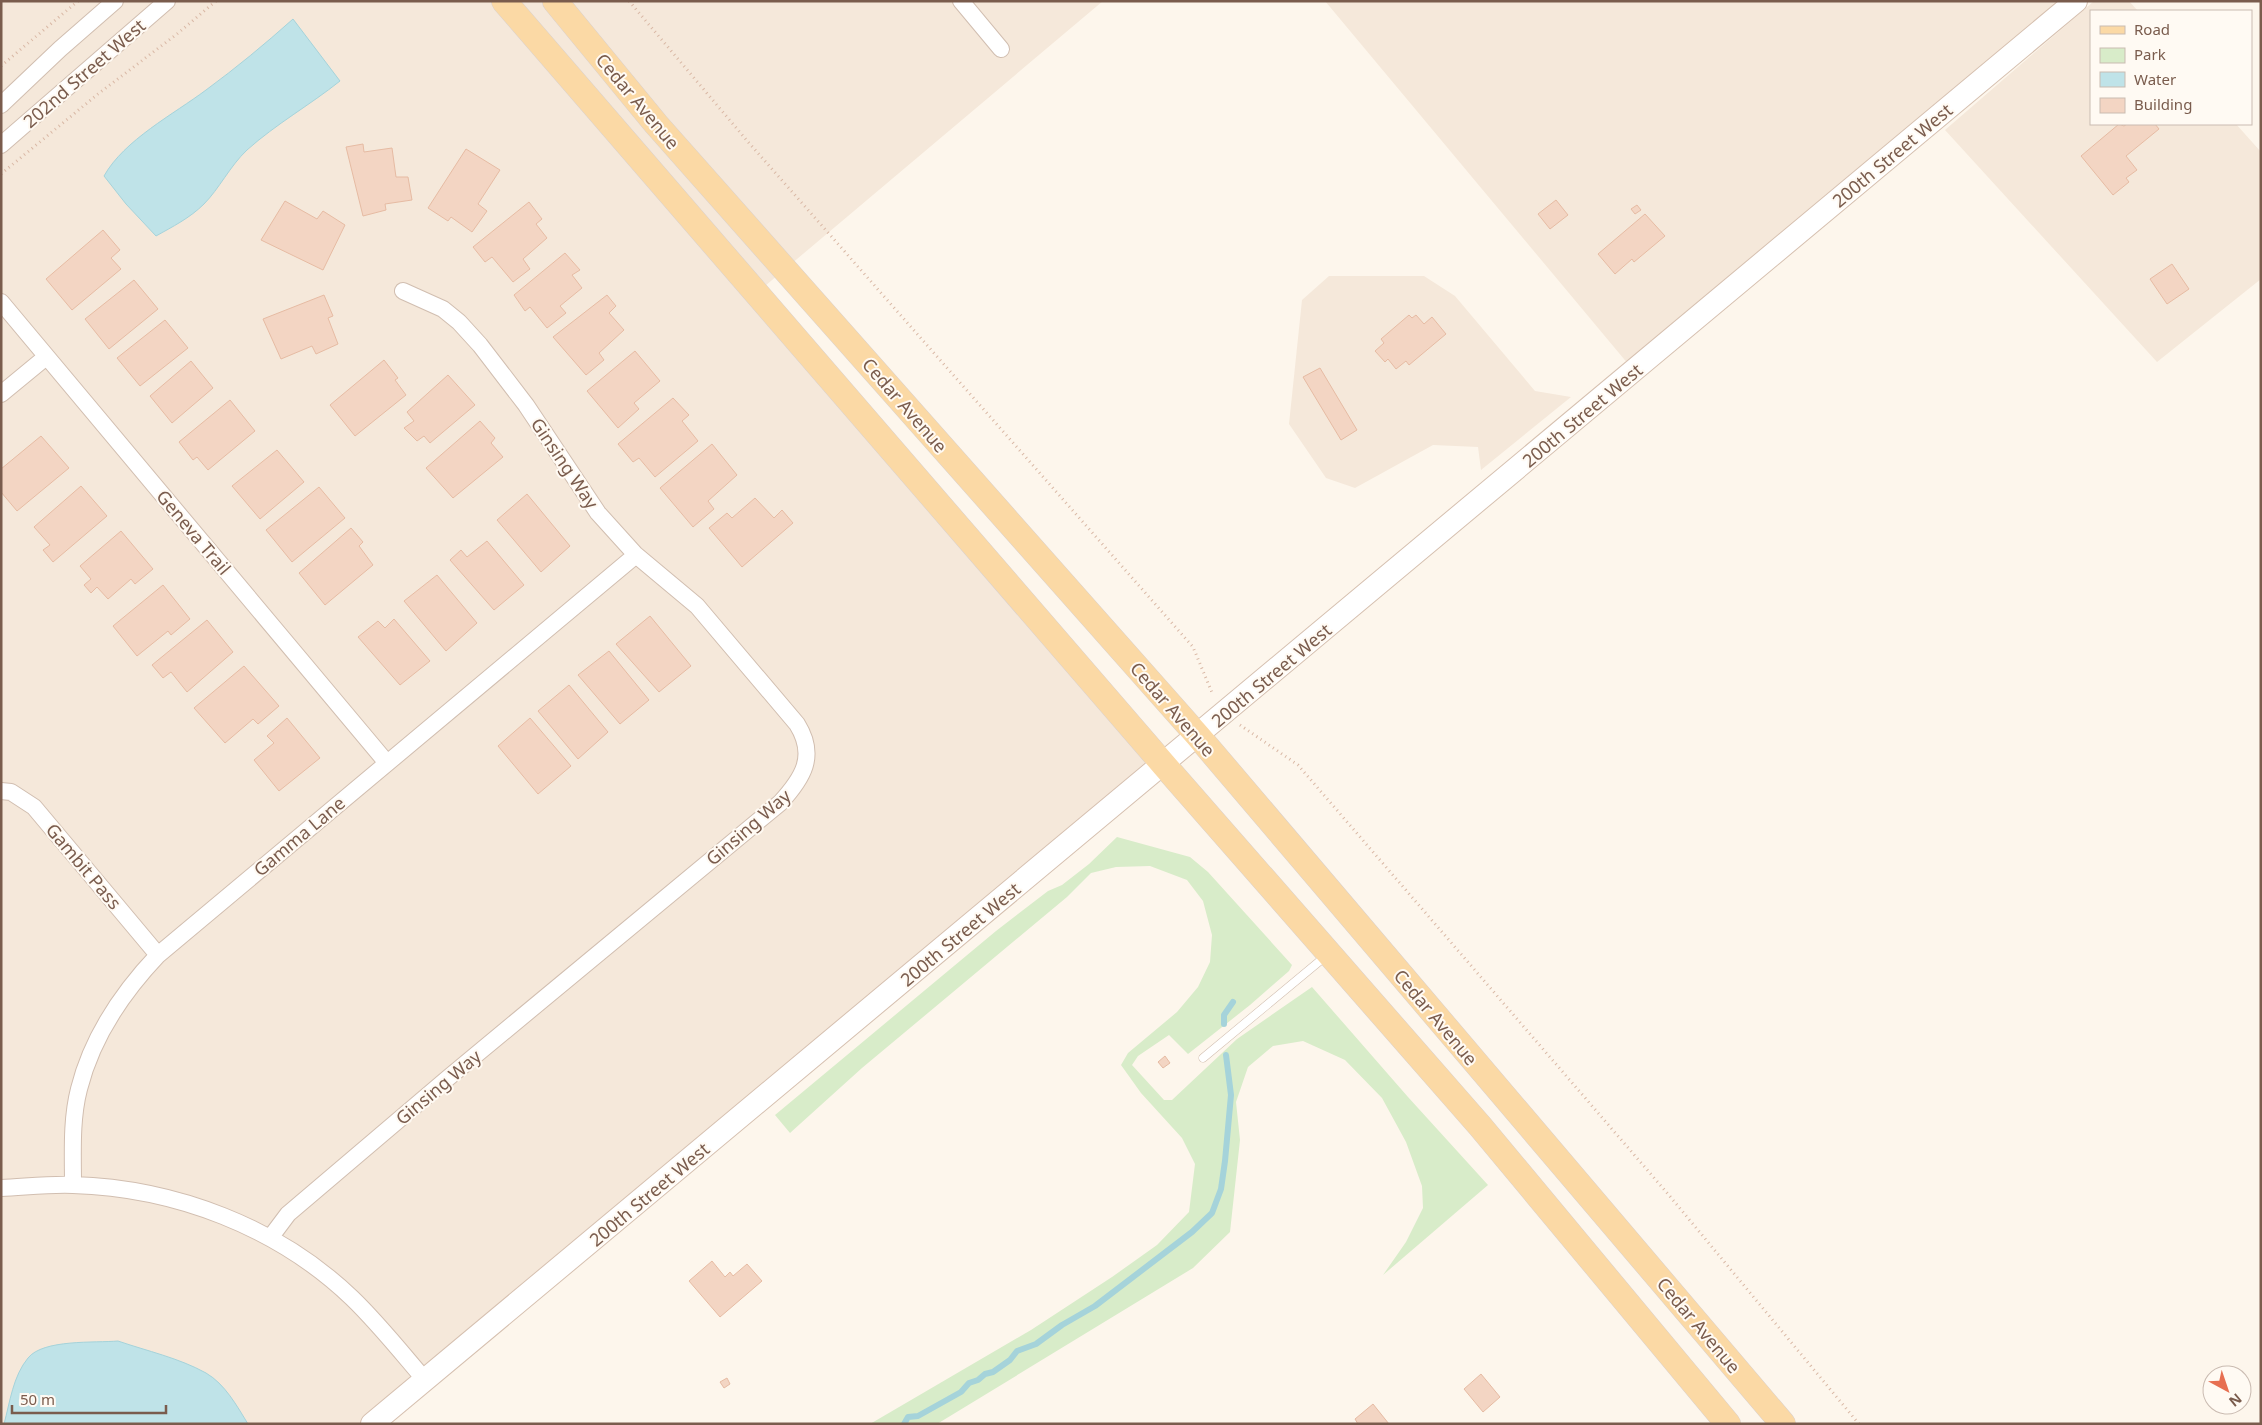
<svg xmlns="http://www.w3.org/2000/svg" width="2262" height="1425" viewBox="0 0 2262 1425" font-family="'Noto Sans',sans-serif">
<rect width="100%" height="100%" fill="#fdf6ec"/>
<path fill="#f5e8da" d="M1 1H1103L765 286 1164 765 372 1424H1Z
M1325 1H2076L1634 371Z
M2094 1H2129L2138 11H2091V124H2236L2261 152V279L2157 362 1945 130Z
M1329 276H1424L1455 296 1535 391 1571 397 1481 470 1478 447 1433 445 1355 488 1326 478 1289 424 1302 300Z"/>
<path fill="#d8ecc9" d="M1117 837 1190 857 1208 872 1292 965 1289 971 1250 1005 1188 1054 1169 1035 1138 1056 1132 1065 1164 1100H1172L1237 1039 1312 987 1408 1097 1488 1185 1383 1275 1406 1242 1423 1208 1422 1186 1406 1142 1382 1098 1345 1060 1303 1041 1273 1046 1248 1067 1236 1102 1240 1140 1230 1232 1193 1268 937 1424H870L1031 1330 1112 1277 1157 1245 1189 1212 1195 1164 1182 1138 1141 1093 1121 1065 1128 1053 1177 1012 1198 987 1210 962 1212 935 1203 901 1187 880 1150 866 1116 867 1091 873 1067 897 862 1068 790 1133 775 1115 996 931 1048 891 1062 885 1089 864Z"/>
<path fill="#bfe3e8" stroke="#a5d3da" d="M293 19 340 81C310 105 276 124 247 150 230 166 219 189 204 204 190 218 172 227 156 236L126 204 104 176C124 140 174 114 206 90 236 68 265 44 293 19Z
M118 1341C147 1351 179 1358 206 1373 225 1384 237 1406 248 1424H4C10 1402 13 1376 28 1358 43 1339 95 1343 118 1341Z"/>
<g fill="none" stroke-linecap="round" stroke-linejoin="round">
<path stroke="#a5d3da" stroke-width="6" d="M1224 1024V1015L1233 1002
M904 1424 908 1417 918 1416 961 1392 969 1383 978 1380 985 1374 993 1372 1010 1360 1017 1351 1036 1344 1062 1325 1095 1306 1192 1232 1212 1213 1221 1189 1225 1161 1231 1095 1226 1055"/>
</g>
<path fill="#f3d5c3" stroke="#e6bba3" d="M2119 124 2124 126 2127 124H2155L2159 129 2126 156 2137 170 2126 178 2129 182 2113 195 2081 156Z
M363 144 364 152 392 148 396 177H408L412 200 385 204 386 210 363 216 346 147Z
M466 149 500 170 478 204 487 211 472 232 451 217 448 221 428 208Z
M1556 200 1568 215 1550 229 1538 214Z
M285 201 317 219 323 211 345 225 323 270 261 240Z
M529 202 542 219 536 224 547 238 523 259 530 269 513 282 492 257 485 262 473 247Z
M1637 205 1641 210 1635 214 1631 209Z
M1645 214 1665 236 1634 262 1632 259 1615 274 1598 254Z
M103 230 120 250 111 258 121 269 72 310 46 279Z
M565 253 580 270 572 275 582 288 560 306 566 313 547 328 530 307 525 311 514 295Z
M2172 264 2189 289 2167 304 2150 279Z
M134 280 158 309 109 349 85 319Z
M324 295 333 316 328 318 338 344 316 354 312 346 281 359 263 319Z
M607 295 616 306 609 313 624 330 599 353 604 360 586 375 553 337Z
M1409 315 1412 318 1416 315 1424 324 1432 317 1446 334 1409 365 1406 361 1396 369 1388 359 1385 362 1375 351 1384 343 1381 339Z
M165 320 188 348 140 386 117 358Z
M635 351 660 381 634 403 639 409 618 428 587 391Z
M384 360 398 378 395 380 406 395 355 436 330 405Z
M191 361 213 388 172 423 150 396Z
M1320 368 1357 430 1341 440 1303 377Z
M448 375 475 405 430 443 424 436 417 441 404 428 414 421 407 412Z
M673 398 689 415 682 421 698 441 655 477 639 458 633 462 618 444Z
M230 400 255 431 208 470 197 457 193 460 179 442Z
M480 421 495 438 491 443 503 457 453 498 426 468Z
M41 436 69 468 17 511 1 492V469Z
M712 444 737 475 708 501 714 509 693 527 660 488Z
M277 450 304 482 260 519 232 486Z
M81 486 107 516 53 562 43 550 50 545 34 527Z
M319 487 345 518 292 562 266 530Z
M527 494 570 546 541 572 497 520Z
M755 498 774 518 782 510 793 523 742 567 709 528 727 513 732 518Z
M351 528 363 542 359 546 373 565 325 605 299 573Z
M121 531 153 569 135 584 131 579 108 599 97 587 91 593 84 585 91 579 80 566Z
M487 541 524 585 494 610 450 560 461 550 467 557Z
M437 575 477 623 446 651 404 601Z
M163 585 190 619 171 635 168 631 137 656 113 626Z
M650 616 691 666 659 692 616 644Z
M394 619 430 661 400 685 358 637 378 621 385 628Z
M207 620 233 652 187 692 171 672 163 678 152 665Z
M609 651 649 700 620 724 578 675Z
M244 666 279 706 258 724 253 719 225 743 194 708Z
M569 685 608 732 578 759 538 711Z
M287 718 320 758 279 791 254 760 274 743 267 736Z
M530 718 571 766 538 794 498 746Z
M1165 1056 1170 1063 1163 1068 1158 1062Z
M712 1261 725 1277 730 1272 733 1276 747 1264 762 1281 720 1317 689 1281Z
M1481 1374 1500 1397 1483 1412 1464 1389Z
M727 1378 730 1384 724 1388 720 1382Z
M1373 1404 1389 1424H1358L1355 1419Z"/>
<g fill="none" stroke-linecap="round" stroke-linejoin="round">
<defs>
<path id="lane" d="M1203 1058 1327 955"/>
<path id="street" d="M961 1 1001 49
M1 105 60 49 115 1
M1 145 167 1
M1 302 387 763
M1 394 46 357
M1 791 11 792 34 807 158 955
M73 1185C73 1153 71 1120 79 1089 92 1037 122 993 158 955L636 555
M1 1188C25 1187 49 1184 73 1185 175 1188 278 1227 352 1298 378 1323 401 1352 425 1380
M270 1238 288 1214 448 1078 780 803C803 778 817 756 797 724L697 606 636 555 598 513 526 405 480 345 459 322 443 309 403 291"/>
<path id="secondary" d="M372 1424 2076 1"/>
<path id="primary" d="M504 1 1164 765 1480 1126 1728 1424
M555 1 656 124 1198 736 1783 1424"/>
</defs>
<use href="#lane" stroke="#d1beb0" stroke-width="9"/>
<use href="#street" stroke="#d1beb0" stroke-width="18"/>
<use href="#secondary" stroke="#d6c0b0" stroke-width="24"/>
<use href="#primary" stroke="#dad1cd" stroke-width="26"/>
<path stroke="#d9b8a5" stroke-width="3" stroke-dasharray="1 4" stroke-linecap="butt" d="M629 1 749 143 1193 647 1213 695
M1 66 78 1
M1 174 98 94 177 34 216 1
M1240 725 1298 765 1668 1194 1859 1424"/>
<use href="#lane" stroke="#fff" stroke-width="8"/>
<use href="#street" stroke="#fff" stroke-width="16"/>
<use href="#secondary" stroke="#fff" stroke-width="22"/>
<use href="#primary" stroke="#fbd9a5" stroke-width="25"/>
</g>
<g text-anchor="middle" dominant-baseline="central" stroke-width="4" stroke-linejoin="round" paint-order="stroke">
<g font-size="18" fill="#7a5c4d" stroke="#fffaf3">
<text transform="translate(84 73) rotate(-41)">202nd Street West</text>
<text transform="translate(638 101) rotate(50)">Cedar Avenue</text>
<text transform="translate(1892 155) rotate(-40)">200th Street West</text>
<text transform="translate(905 405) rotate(49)">Cedar Avenue</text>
<text transform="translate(1582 415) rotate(-40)">200th Street West</text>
<text transform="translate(565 463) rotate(56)">Ginsing Way</text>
<text transform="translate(194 532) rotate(50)">Geneva Trail</text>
<text transform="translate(1271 675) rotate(-40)">200th Street West</text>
<text transform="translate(1173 709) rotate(49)">Cedar Avenue</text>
<text transform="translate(748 827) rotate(-41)">Ginsing Way</text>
<text transform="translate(299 836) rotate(-40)">Gamma Lane</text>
<text transform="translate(84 866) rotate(50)">Gambit Pass</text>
<text transform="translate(960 934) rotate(-40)">200th Street West</text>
<text transform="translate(1436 1017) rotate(50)">Cedar Avenue</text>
<text transform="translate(438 1087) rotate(-40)">Ginsing Way</text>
<text transform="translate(649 1194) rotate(-40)">200th Street West</text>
<text transform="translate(1699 1325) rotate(50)">Cedar Avenue</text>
</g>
</g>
<rect width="2262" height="1425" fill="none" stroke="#7a5c4d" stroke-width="5"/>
<rect x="2090" y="10" width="162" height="115" fill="#fffaf3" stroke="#cabbb1"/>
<rect x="2100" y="26" width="25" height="8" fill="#fbd9a5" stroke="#cabbb1"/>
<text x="2134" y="35" font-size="15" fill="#7a5c4d">Road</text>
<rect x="2100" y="48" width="25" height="15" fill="#d8ecc9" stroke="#cabbb1"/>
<text x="2134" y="60" font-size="15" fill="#7a5c4d">Park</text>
<rect x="2100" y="72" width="25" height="15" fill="#bfe3e8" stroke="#cabbb1"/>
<text x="2134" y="85" font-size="15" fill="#7a5c4d">Water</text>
<rect x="2100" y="98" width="25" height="15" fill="#f3d5c3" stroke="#cabbb1"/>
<text x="2134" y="110" font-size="15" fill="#7a5c4d">Building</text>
<g transform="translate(2227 1390) rotate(140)"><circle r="24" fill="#fffaf3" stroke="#cabbb1"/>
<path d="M0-4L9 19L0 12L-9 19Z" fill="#e76f51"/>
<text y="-8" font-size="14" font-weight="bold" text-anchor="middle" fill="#7a5c4d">N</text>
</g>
<path d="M12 1405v8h154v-8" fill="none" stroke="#7a5c4d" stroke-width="2.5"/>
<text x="20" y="1405" font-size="15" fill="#7a5c4d" stroke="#fffaf3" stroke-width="4" paint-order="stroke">50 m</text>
</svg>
